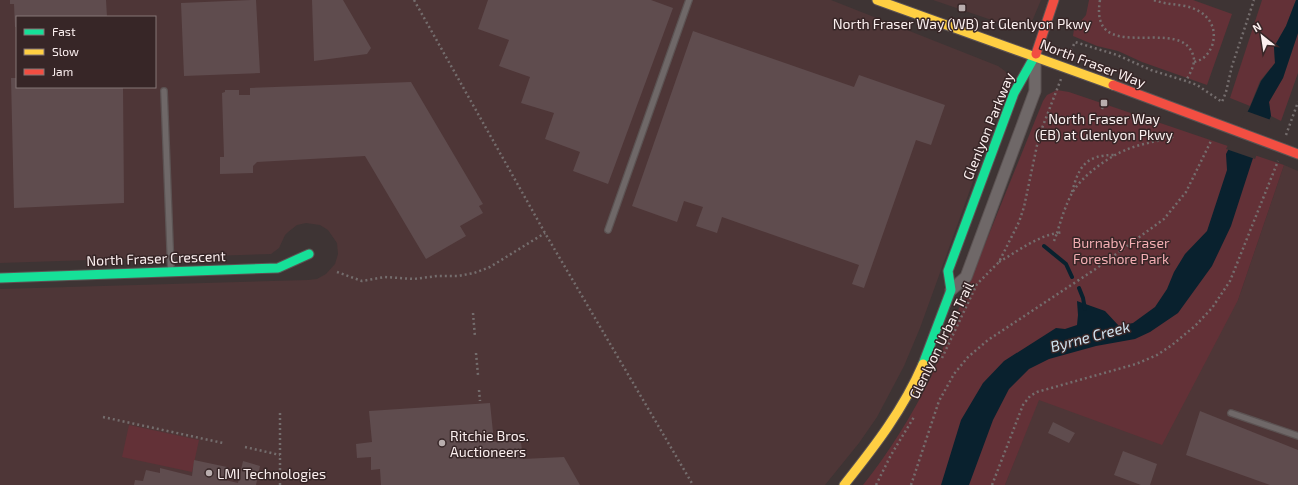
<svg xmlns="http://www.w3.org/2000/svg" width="1298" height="485" viewBox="0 0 1298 485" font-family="'Exo 2',sans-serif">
<rect width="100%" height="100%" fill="#3e3434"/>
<path fill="#4e3637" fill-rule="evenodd" d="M0 0H831L998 66 1005 71 1007 74 1009 82 920 328 904 366 877 417 859 443 825 485H0V289L308 280 317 279 326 274 335 264 338 254 337 243 328 230 320 225 306 223 297 225 288 232 285 235 279 248 271 254 0 263ZM17 17H155V87H17Z
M933 0H1041L1033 19 1030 24 1018 29Z
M1284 165 1298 171V485H1005L1038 400 1238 300Z"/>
<path fill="#633137" d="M1089 0H1193L1232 14 1207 85 1142 62 1118 51 1097 46 1073 36 1074 29 1086 15Z
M1262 0H1296L1286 26 1274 47 1275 63 1260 81 1250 106 1230 98Z
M1298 33V73L1281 121 1271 116 1269 102 1283 78Z
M1057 90 1069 92 1284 165 1238 300 1162 445 1039 400 1005 485H863C890 451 912 415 931 377L1043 101 1047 95Z
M129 425 199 440 192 472 122 457Z"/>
<path fill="#09212e" d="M1296 0H1298V33L1283 78 1269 102 1271 116 1253 158 1231 226 1212 266 1178 313 1150 332 1135 339 1096 346 1049 359 1029 369 1009 389 993 420 969 485H941L961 420 983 383 1004 361 1056 328 1065 329 1077 325 1078 315 1077 301 1105 311 1119 326 1133 323 1155 307 1167 289 1174 272 1185 254 1207 231 1227 170 1226 154 1250 107 1261 81 1275 63 1274 47 1286 26Z"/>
<path fill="#3e3434" d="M1246 111 1271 120 1255 159 1226 149Z"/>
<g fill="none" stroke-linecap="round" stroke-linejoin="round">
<path stroke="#09212e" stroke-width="4" d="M1044 246 1066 264 1072 277
M1079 288 1083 298 1085 309"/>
</g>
<path fill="#5f4c4e" d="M10 0H106L107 17H17V27H15L14 4H10Z
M251 0H256L260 73 184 76 181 3Z
M312 0H343L371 48 367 54 314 61Z
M488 0H651L673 8 608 184 573 171 580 152 545 139 554 113 521 103 530 77 499 66 509 40 478 29Z
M693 31 854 87 859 75 945 105 931 145 916 140 864 288 852 284 859 265 722 217 717 233 696 226 703 207 684 201 677 222 632 206Z
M11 78H17V87H123L124 203 14 208Z
M411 82 483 204 479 206 483 213 460 226 466 236 426 259 365 156 257 162 253 166V173L220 174V157H224L222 93 225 92V90H239V95H250V88Z
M490 403 494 442H521L523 459 564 457 580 485H381L380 469 371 470V457L357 458 356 444 372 442 369 411Z
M1200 411 1298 450V485H1270L1186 455Z
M1053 422 1075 433 1069 443 1048 433Z
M1123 451 1157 464 1150 485H1141L1114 475Z
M194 460 227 467 225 480 238 483 243 461 260 466 256 485H134L135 480 143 481 146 470 160 473V468L192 476Z"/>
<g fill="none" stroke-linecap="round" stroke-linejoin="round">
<defs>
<path id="lane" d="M164 91 171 272
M608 230 689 0
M1231 413 1298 436"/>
<path id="street" d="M951 290 966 277 1035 91V58"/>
<path id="fast" d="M0 278 278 268 309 254
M923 364 951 290 948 271 1014 93 1036 54"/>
<path id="slow" d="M877 0 1113 85
M844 485C875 446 903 410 923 364"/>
<path id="jam" d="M1036 54 1054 0
M1113 85 1298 154"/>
</defs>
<use href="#lane" stroke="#5c5353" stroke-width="8"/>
<use href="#street" stroke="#5c5353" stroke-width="13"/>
<use href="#fast" stroke="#5c5353" stroke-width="11"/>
<use href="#slow" stroke="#5c5353" stroke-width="11"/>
<use href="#jam" stroke="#5c5353" stroke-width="11"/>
<path stroke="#746d6d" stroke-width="2.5" stroke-dasharray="2 3" stroke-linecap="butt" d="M414 0 545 233 693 485
M1100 0C1089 64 1171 20 1190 49 1192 52 1194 56 1194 60 1194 67 1189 75 1186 81
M1154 0C1164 4 1174 4 1185 6 1205 10 1219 25 1212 46 1208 55 1203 60 1194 62
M1069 55 1075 42 1117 55 1151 70 1186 81 1197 85 1222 102 1226 92 1232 66 1254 0
M1102 109 1104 103
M1286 135 1298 102
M1072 192C1079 166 1086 155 1114 155
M1054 241 1057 233 1063 232
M999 262C1018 251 1036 237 1057 233 1061 220 1065 207 1071 195 1080 177 1109 156 1128 149 1143 143 1160 141 1176 136
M337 272 362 281 385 277 414 279 437 276H458L474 273 490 267 545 233
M473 313 475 337
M476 353 478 375
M942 358 977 284 999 262 1019 222 1024 207 1039 136 1061 79
M479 390 480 401
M103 417 223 443
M245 447 280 455
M280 485V413
M876 485 891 455 914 417
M911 485 939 401 954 374 968 357 988 340 1097 268 1164 219 1186 192 1211 141
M992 485 1023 405 1030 396 1037 392 1136 364 1157 355 1172 345 1195 326 1212 308 1230 281 1278 161"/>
<use href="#lane" stroke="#6f6868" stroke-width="5.5"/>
<use href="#street" stroke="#6f6868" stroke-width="11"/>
<use href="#fast" stroke="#16e098" stroke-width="9"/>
<use href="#slow" stroke="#ffcf43" stroke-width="9"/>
<use href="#jam" stroke="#f24e42" stroke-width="9"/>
</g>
<g fill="#b9aeae" stroke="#372627" stroke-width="1.5">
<rect x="958" y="4" width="8" height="8" rx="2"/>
<rect x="1100" y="99" width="8" height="8" rx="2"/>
<circle cx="442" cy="443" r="4"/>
<circle cx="209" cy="473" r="4"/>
</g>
<g text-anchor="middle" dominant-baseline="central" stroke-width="3" stroke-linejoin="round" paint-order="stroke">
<g font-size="14" fill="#fbefef" stroke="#372627">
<text x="962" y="23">North Fraser Way (WB) at Glenlyon Pkwy</text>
<text x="1104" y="118">North Fraser Way<tspan x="1104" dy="16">(EB) at Glenlyon Pkwy</tspan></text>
<text x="450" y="435" text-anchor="start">Ritchie Bros.<tspan x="450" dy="16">Auctioneers</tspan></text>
<text x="217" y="473" text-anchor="start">LMI Technologies</text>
</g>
<g font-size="14" fill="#fbefef" stroke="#372627">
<text transform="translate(1093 63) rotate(21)">North Fraser Way</text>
<text transform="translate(988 126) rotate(-68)">Glenlyon Parkway</text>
<text transform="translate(156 258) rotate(-2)">North Fraser Crescent</text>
<text transform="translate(941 340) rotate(-64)">Glenlyon Urban Trail</text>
</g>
<g font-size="14" fill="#f3aeb3" stroke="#372627">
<text x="1121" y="242">Burnaby Fraser<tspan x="1121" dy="16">Foreshore Park</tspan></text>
</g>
<g font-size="15" font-style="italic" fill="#d0e4f0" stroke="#372627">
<text transform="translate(1090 336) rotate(-15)">Byrne Creek</text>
</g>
</g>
<rect x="16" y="16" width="140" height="72" fill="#372627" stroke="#857677"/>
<rect x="24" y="29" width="20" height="6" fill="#16e098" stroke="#857677"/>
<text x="52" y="36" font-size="12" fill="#fbefef">Fast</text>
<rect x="24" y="49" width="20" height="6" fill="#ffcf43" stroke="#857677"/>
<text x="52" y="56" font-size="12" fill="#fbefef">Slow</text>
<rect x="24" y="69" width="20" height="6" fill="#f24e42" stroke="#857677"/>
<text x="52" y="76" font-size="12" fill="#fbefef">Jam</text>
<g transform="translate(1262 36) rotate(330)" stroke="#372627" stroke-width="3" paint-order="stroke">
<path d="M0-3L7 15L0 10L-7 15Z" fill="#fbefef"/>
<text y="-6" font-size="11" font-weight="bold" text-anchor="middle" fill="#fbefef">N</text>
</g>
</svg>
